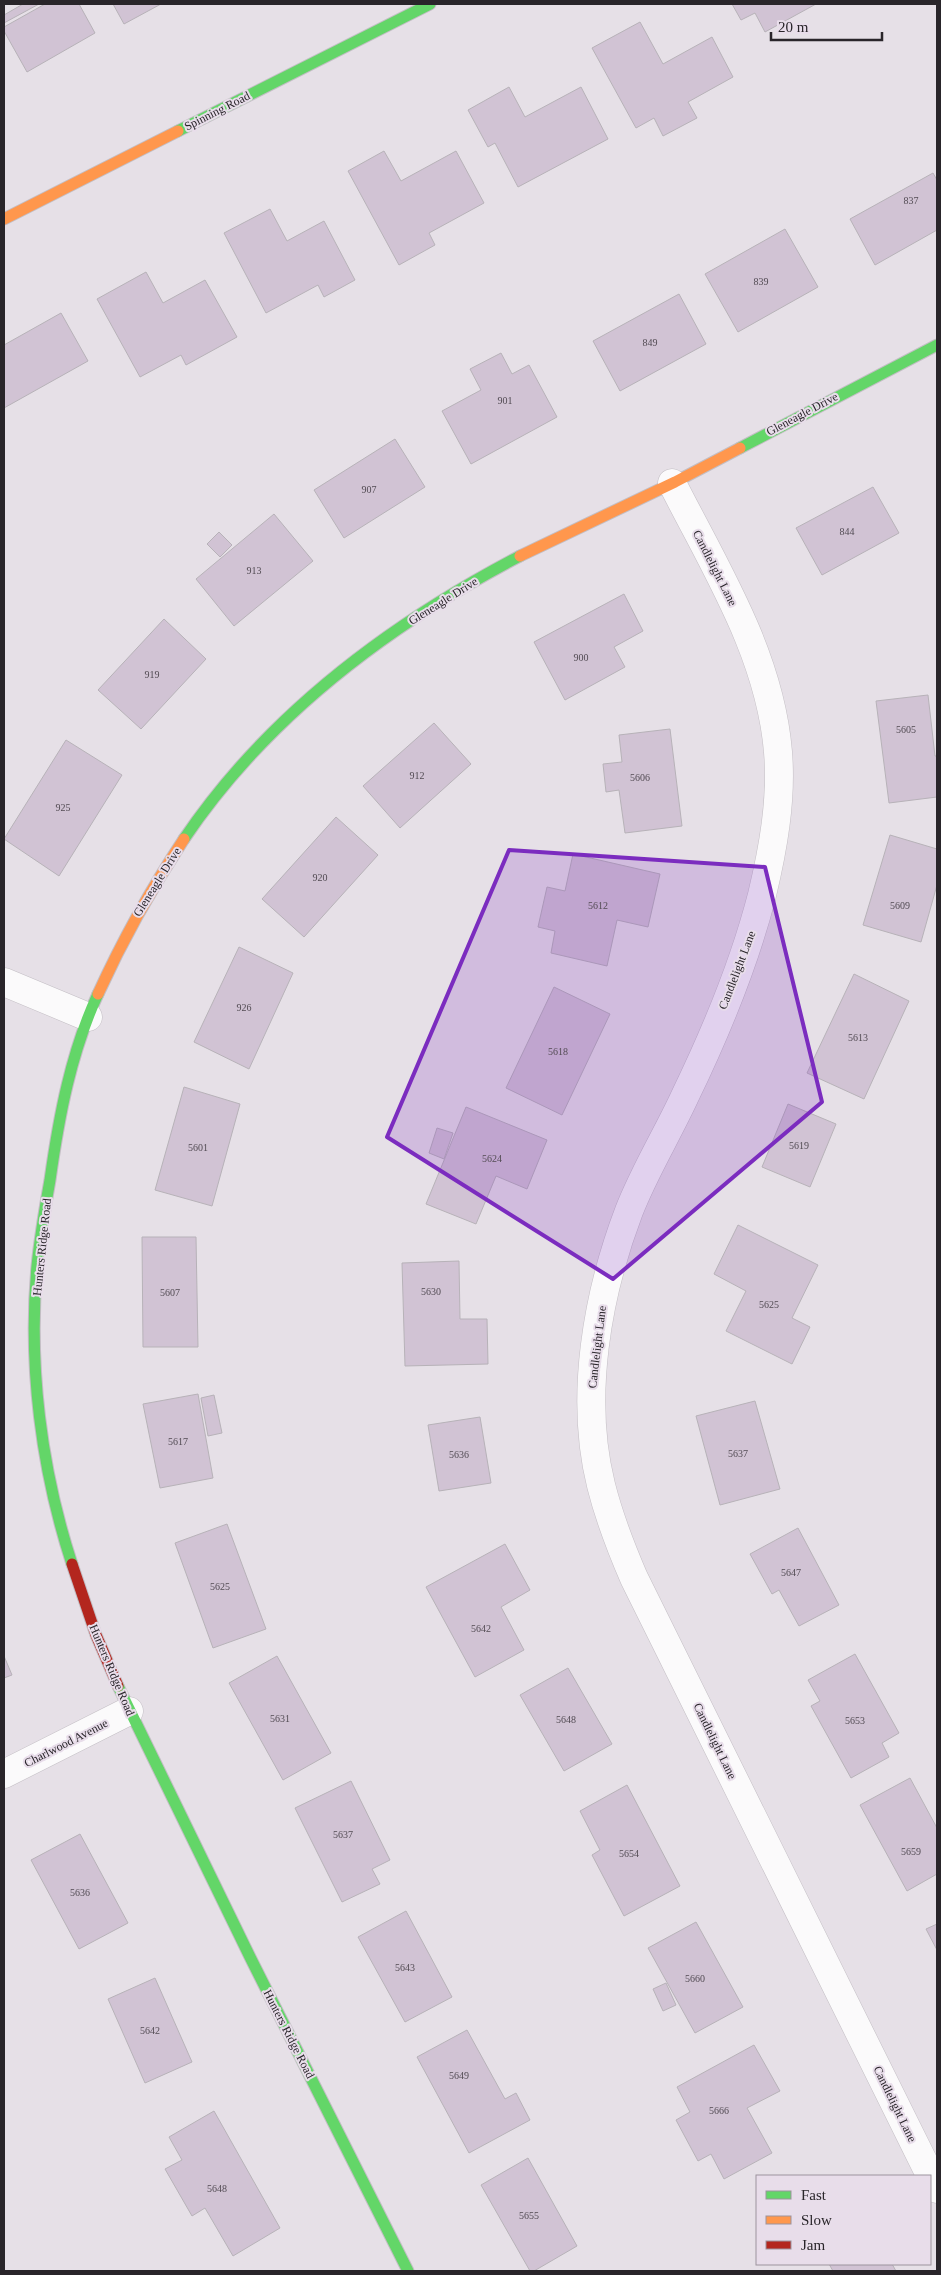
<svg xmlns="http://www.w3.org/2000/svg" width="941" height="2275" viewBox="0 0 941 2275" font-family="Georgia,serif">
<rect width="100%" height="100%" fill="#e6e0e7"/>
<path fill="#d1c3d4" stroke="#b7b2b8" d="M23 4H39L4 23V15Z
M45 4H79L95 33 27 72 4 31V27Z
M113 4H161L124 24Z
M732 4H816L765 32 755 13 741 20Z
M640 22 663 64 712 37 733 77 688 102 697 118 663 136 654 118 636 128 592 48Z
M509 87 525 117 581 87 608 139 518 187 495 143 488 147 468 110Z
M384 151 401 181 456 151 484 203 429 233 435 245 399 265 348 171Z
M933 173 937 180V230L875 265 850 219Z
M270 209 287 241 324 221 355 280 324 297 318 285 266 313 224 233Z
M785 229 818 287 738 332 705 274Z
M146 272 163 303 205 280 237 337 186 365 181 355 140 377 97 299Z
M679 294 706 344 620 391 593 341Z
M61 313 88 361 4 408V345Z
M501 353 512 374 529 365 557 417 471 464 442 411 481 390 470 369Z
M395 439 425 487 344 538 314 490Z
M873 487 899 533 822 575 796 528Z
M274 514 313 561 234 626 196 579Z
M219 532 232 545 220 557 207 544Z
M624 594 643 631 614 647 625 667 565 700 534 642Z
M164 619 206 659 141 729 98 690Z
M928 695 935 756H937V797L889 803 876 701Z
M434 723 471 764 400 828 363 786Z
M670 729 682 826 625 833 619 790 606 792 603 764 622 762 619 735Z
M66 740 122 775 59 876 4 839Z
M336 817 378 855 304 937 262 899Z
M890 835 937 849V885L921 942 863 925Z
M573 854 660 874 648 927 617 920 607 966 551 953 555 931 538 927 547 887 565 891Z
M239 947 293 973 249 1069 194 1042Z
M854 974 909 1001 864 1099 807 1073Z
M554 987 610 1014 562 1115 506 1088Z
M184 1087 240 1104 212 1206 155 1190Z
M788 1104 836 1124 810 1187 762 1167Z
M466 1107 547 1140 527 1189 496 1176 476 1224 426 1204Z
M437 1128 453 1133 444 1159 429 1153Z
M738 1225 818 1265 792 1318 810 1327 792 1364 726 1331 746 1291 714 1274Z
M142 1237H196L198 1347H143Z
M459 1261 460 1319H487L488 1364 405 1366 402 1263Z
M198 1394 213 1478 160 1488 143 1404Z
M214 1395 222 1433 208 1436 201 1398Z
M755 1401 780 1489 720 1505 696 1416Z
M480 1417 491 1483 439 1491 428 1425Z
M227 1524 266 1629 213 1648 175 1543Z
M798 1528 839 1605 799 1626 779 1590 772 1594 750 1554Z
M505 1544 530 1590 501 1607 524 1650 475 1677 426 1587Z
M855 1654 899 1733 882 1743 889 1757 851 1778 811 1706 820 1701 808 1680Z
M4 1656 12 1675 4 1678Z
M277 1656 331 1753 283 1780 229 1683Z
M568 1668 612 1744 564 1771 520 1695Z
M910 1778 937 1828V1874L907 1891 860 1805Z
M351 1781 390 1860 372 1869 380 1884 342 1902 295 1808Z
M627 1785 680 1886 624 1916 592 1855 600 1850 580 1811Z
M80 1834 128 1923 79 1949 31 1860Z
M406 1911 452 1997 405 2022 358 1937Z
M696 1922 743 2007 695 2033 648 1948Z
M937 1924V1950L926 1929Z
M155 1978 192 2062 145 2083 108 1999Z
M666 1983 676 2005 663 2011 653 1989Z
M467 2030 505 2099 516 2093 530 2120 469 2153 417 2057Z
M754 2045 780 2091 747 2108 772 2153 724 2179 711 2154 698 2161 676 2120 690 2112 677 2087Z
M214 2111 280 2228 233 2256 205 2208 192 2216 165 2169 182 2160 169 2137Z
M528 2158 577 2246 534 2271H530L481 2185Z
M829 2264H892L896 2271H833Z"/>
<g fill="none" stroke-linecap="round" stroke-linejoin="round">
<defs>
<path id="street" d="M672 483C715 568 770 654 778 752 782 800 773 849 762 895 744 965 716 1032 685 1096 667 1135 644 1172 629 1211 597 1295 579 1397 601 1485 609 1517 621 1548 634 1578L937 2189
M4 982 88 1017
M4 1774 129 1711"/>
<path id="fast" d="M178 131 430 4
M740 448 937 345
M184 839C267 716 390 624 520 556
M72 1564C41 1469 28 1365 37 1266 40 1237 45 1208 50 1180 59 1116 71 1052 98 994
M118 1686 250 1957 408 2271"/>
<path id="slow" d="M4 219 178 131
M520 556 675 482 740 448
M98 994C123 939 151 889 184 839"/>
<path id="jam" d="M72 1564 96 1635 118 1686"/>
</defs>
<use href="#street" stroke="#c3bec4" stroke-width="29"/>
<use href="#fast" stroke="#c3bec4" stroke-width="13"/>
<use href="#slow" stroke="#c3bec4" stroke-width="13"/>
<use href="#jam" stroke="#c3bec4" stroke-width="13"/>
<use href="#street" stroke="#fbfafb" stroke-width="28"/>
<use href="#fast" stroke="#63d668" stroke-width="11"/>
<use href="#slow" stroke="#ff974d" stroke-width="11"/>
<use href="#jam" stroke="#b3261e" stroke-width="11"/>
</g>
<path fill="#7b2cbf" fill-opacity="0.2" stroke="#7b2cbf" stroke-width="4" stroke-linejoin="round" d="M509 850 765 867 822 1102 613 1279 387 1137Z"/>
<g text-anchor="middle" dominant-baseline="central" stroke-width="4" stroke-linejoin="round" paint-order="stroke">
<g font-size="10" fill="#534c54">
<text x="911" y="200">837</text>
<text x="761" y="281">839</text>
<text x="650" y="342">849</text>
<text x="505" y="400">901</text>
<text x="369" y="489">907</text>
<text x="847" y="531">844</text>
<text x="254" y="570">913</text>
<text x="581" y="657">900</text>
<text x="152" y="674">919</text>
<text x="906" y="729">5605</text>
<text x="417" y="775">912</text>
<text x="640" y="777">5606</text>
<text x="63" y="807">925</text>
<text x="320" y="877">920</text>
<text x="598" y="905">5612</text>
<text x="900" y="905">5609</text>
<text x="244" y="1007">926</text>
<text x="858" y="1037">5613</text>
<text x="558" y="1051">5618</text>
<text x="799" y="1145">5619</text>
<text x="198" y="1147">5601</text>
<text x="492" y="1158">5624</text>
<text x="431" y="1291">5630</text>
<text x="170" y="1292">5607</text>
<text x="769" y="1304">5625</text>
<text x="178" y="1441">5617</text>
<text x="738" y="1453">5637</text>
<text x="459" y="1454">5636</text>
<text x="791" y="1572">5647</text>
<text x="220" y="1586">5625</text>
<text x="481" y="1628">5642</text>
<text x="280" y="1718">5631</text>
<text x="566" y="1719">5648</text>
<text x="855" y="1720">5653</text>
<text x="343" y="1834">5637</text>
<text x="911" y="1851">5659</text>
<text x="629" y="1853">5654</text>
<text x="80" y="1892">5636</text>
<text x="405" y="1967">5643</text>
<text x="695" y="1978">5660</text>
<text x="150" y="2030">5642</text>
<text x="459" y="2075">5649</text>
<text x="719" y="2110">5666</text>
<text x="217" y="2188">5648</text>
<text x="529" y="2215">5655</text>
</g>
<g font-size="12" fill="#29252a" stroke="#e8ddea">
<text transform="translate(217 111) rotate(-27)">Spinning Road</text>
<text transform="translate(802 414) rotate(-28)">Gleneagle Drive</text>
<text transform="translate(715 568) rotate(63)">Candlelight Lane</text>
<text transform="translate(443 601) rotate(-32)">Gleneagle Drive</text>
<text transform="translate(157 882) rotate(-58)">Gleneagle Drive</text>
<text transform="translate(737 970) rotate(-69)">Candlelight Lane</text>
<text transform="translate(42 1247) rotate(-84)">Hunters Ridge Road</text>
<text transform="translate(597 1347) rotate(-83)">Candlelight Lane</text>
<text transform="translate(112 1670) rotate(67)">Hunters Ridge Road</text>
<text transform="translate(715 1741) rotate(64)">Candlelight Lane</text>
<text transform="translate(66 1743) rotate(-27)">Charlwood Avenue</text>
<text transform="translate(289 2034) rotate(63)">Hunters Ridge Road</text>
<text transform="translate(895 2104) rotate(64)">Candlelight Lane</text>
</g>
</g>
<rect width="941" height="2275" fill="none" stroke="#29252a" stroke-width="10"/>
<rect x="756" y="2175" width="175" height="90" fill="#e8ddea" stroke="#9c939d"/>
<rect x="766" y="2191" width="25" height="8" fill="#63d668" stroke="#9c939d"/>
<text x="801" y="2200" font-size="15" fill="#29252a">Fast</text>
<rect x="766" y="2216" width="25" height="8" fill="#ff974d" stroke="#9c939d"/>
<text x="801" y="2225" font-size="15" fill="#29252a">Slow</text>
<rect x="766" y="2241" width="25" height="8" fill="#b3261e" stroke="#9c939d"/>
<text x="801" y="2250" font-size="15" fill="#29252a">Jam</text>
<path d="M771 32v8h111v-8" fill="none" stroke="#29252a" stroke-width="2.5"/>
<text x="778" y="32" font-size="15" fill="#29252a" stroke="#e8ddea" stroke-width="4" paint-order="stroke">20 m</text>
</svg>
